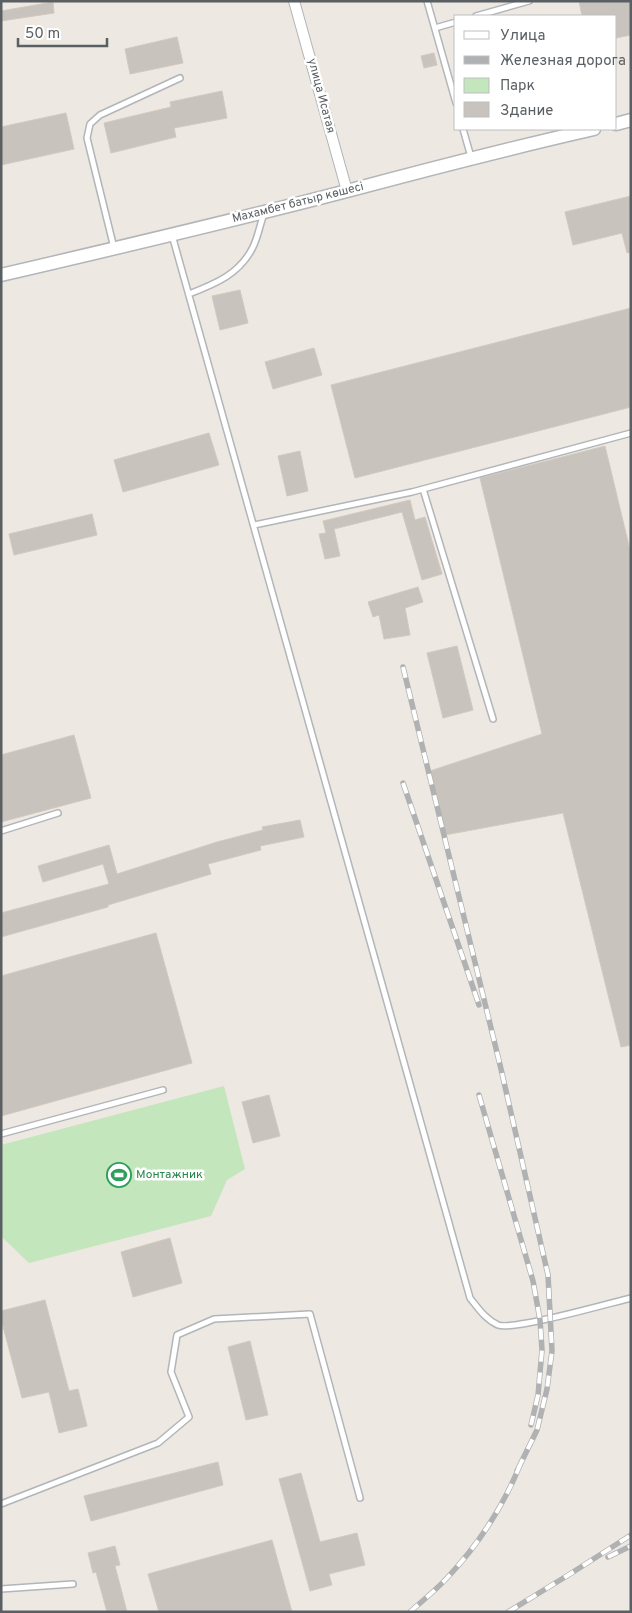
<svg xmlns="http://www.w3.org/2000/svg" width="632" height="1613" viewBox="0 0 632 1613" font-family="Overpass,sans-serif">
<rect width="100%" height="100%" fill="#ede8e1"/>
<path fill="#c3e6bc" d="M224 1086 245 1169 227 1180 211 1216 29 1263 1 1236V1145Z"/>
<path fill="#c8c3bd" stroke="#d2c9bf" d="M579 1H631V35L616 38V16H582Z
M53 2 54 13 1 21V11Z
M177 37 183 63 130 74 125 49Z
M434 53 437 65 424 68 421 56Z
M222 91 227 118 174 128 176 137 111 153 104 123 171 107 170 102Z
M66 113 74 149 1 165V127Z
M631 196V252L627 253 622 233 573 245 565 212Z
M240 290 248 323 220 330 212 296Z
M631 308V407L355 478 331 385Z
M314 348 322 375 273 389 265 362Z
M209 433 219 465 123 492 114 460Z
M605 446 631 554V1045L621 1047 563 813 445 835 430 771 542 734 480 478Z
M300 451 308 491 287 496 278 456Z
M410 500 415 520 425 517 442 574 422 580 402 512 334 529 340 556 325 559 319 534 326 533 323 521Z
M92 514 97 535 14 555 9 534Z
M418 587 423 602 405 608 410 635 384 639 379 615 373 617 368 602Z
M457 646 473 710 443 718 427 653Z
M74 735 91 798 1 822V755Z
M300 820 304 837 260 846 261 850 208 864 211 874 108 905V907L1 937V913L109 884 103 864 43 882 38 866 109 845 117 874 217 842 263 830 262 827Z
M156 933 192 1063 1 1116V976Z
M269 1095 280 1136 253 1143 242 1102Z
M170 1238 182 1283 133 1297 121 1252Z
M45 1300 69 1391 78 1389 87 1426 59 1433 49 1392 22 1398 1 1319V1311Z
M250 1341 268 1415 246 1420 228 1347Z
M218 1462 223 1485 91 1521 84 1496Z
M301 1473 320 1542 357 1533 365 1565 329 1574 332 1585 310 1591 279 1479Z
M272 1540 292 1612H159L148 1574Z
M115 1546 120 1565 115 1566 127 1612H107L96 1572 93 1573 88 1553Z"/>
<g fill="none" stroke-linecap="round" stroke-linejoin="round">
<defs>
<path id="service" d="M427 1 456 103
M476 16 529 1
M435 28 456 22
M463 129 471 157
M172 235 470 1298C478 1308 485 1319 498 1325 513 1331 610 1303 631 1298
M114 248 87 138 90 124 100 115 180 78
M189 294C215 284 240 274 253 247 258 237 260 224 264 214
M423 489 493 719
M254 525 412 492 631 433
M1 831 58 813
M1 1134 163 1090
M1 1504 158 1443 189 1417 171 1372 177 1335 214 1319 310 1314 360 1498
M1 1589 73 1584"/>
<path id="minor" d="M294 1 347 191"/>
<path id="tertiary" d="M616 124 631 120
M1 275C117 248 232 221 347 191 429 169 511 148 594 129"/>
</defs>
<use href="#service" stroke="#b2b5b9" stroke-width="8"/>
<use href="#minor" stroke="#b2b5b9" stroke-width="12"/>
<use href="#tertiary" stroke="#b2b5b9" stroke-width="15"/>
<use href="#service" stroke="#fff" stroke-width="5"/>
<use href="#minor" stroke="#fff" stroke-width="10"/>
<use href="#tertiary" stroke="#fff" stroke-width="12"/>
<defs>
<path id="rail" d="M403 667 501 1069 548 1275 552 1351 547 1389 537 1430 517 1471
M403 783 479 1005
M479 1095 533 1281 540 1320 542 1350 538 1395 531 1425
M608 1557 631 1546
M410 1612C422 1601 436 1590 447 1578 478 1545 503 1507 520 1465
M508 1612 570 1574 631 1535"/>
</defs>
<use href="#rail" stroke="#b0b1b2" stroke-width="5.5"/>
<use href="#rail" stroke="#fff" stroke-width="4" stroke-dasharray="11" stroke-linecap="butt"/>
</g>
<defs>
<symbol id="stadium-ring" viewBox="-11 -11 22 22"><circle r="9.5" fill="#fff" stroke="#2e9e5b" stroke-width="1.5"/><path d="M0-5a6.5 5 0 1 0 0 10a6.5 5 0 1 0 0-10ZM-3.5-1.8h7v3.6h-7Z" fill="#2e9e5b"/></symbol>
</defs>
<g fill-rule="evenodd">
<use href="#stadium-ring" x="105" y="1161" width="28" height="28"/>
</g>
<g text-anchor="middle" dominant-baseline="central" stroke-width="5" stroke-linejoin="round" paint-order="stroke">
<g font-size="12" fill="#595f62" stroke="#fff">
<text transform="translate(321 96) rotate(75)">улица Исатая</text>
<text transform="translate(298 203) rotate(-14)">Махамбет батыр көшесі</text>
</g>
<g font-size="12" fill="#27864d" stroke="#fff" text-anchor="start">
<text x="136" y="1175">Монтажник</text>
</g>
</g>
<rect width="632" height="1613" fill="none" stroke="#595f62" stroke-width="5"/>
<rect x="454" y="15" width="162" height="115" fill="#ffffff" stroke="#bdbfc0"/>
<rect x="464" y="31" width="25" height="8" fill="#ffffff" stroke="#bdbfc0"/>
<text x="500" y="40" font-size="15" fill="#595f62">Улица</text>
<rect x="464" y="56" width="25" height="8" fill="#b0b1b2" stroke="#bdbfc0"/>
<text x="500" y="65" font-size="15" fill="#595f62">Железная дорога</text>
<rect x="464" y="78" width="25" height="15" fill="#c3e6bc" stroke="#bdbfc0"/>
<text x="500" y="90" font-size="15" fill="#595f62">Парк</text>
<rect x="464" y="102" width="25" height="15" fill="#c8c3bd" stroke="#bdbfc0"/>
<text x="500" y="115" font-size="15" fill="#595f62">Здание</text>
<path d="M18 38v8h89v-8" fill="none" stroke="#595f62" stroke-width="2.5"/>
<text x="25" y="38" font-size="15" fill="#595f62" stroke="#ffffff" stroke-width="4" paint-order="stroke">50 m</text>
</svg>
